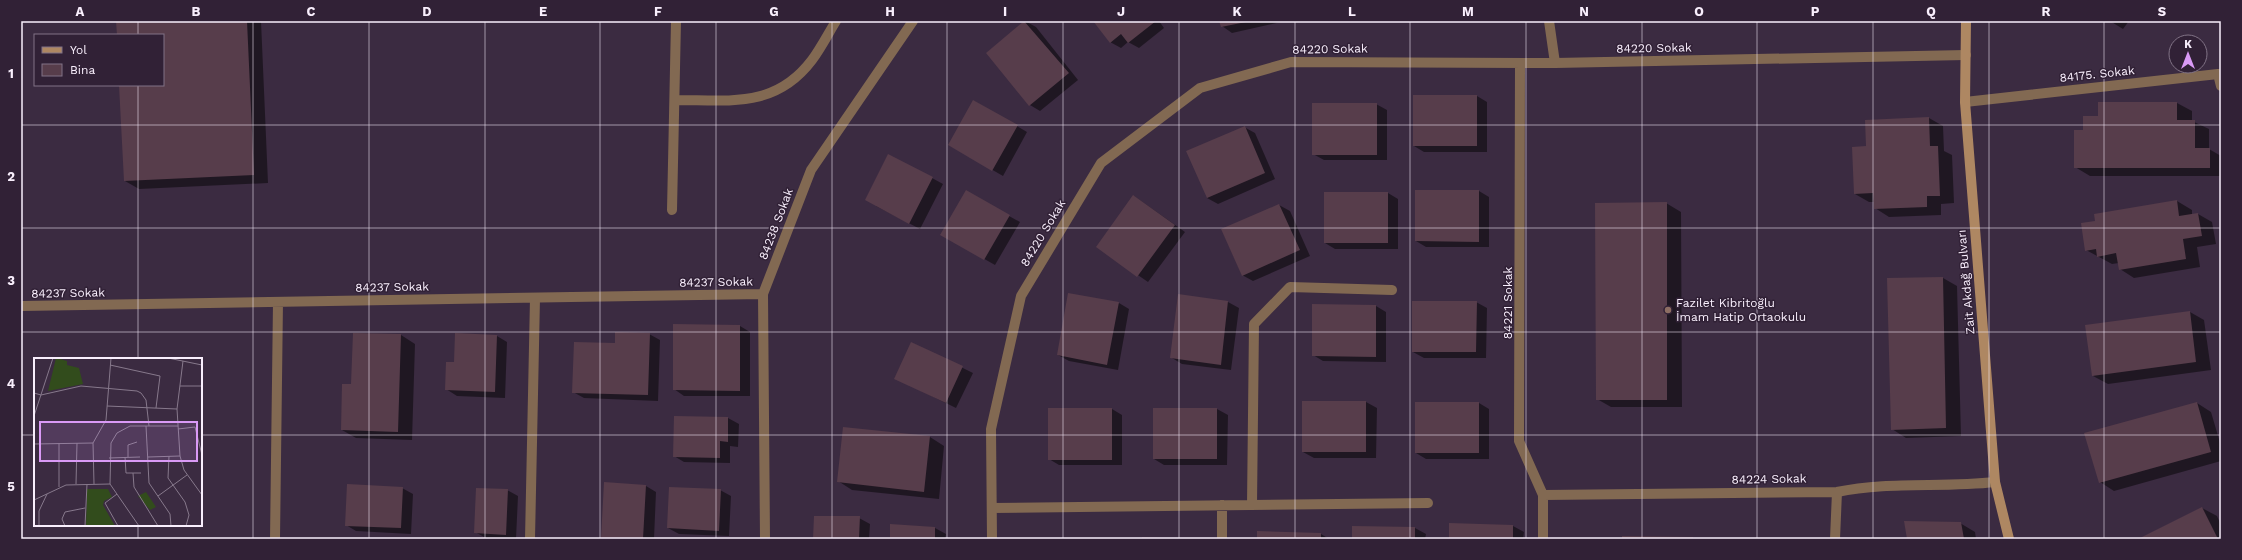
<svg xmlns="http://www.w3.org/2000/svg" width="2242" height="560" viewBox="0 0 2242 560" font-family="'Work Sans',sans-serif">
<rect width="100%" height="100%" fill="#3b2b41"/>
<path fill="#0007" d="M117 21H261L268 183 139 189 125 181 120 85H163V35H118Z
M1025 21 1036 27 1078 80 1040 111 1030 105 987 53Z
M1094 21H1159L1164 28 1139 48 1128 42 1121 48 1110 42Z
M1220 21H1285L1232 33 1222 26Z
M2110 21H2129L2123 29Z
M1477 96 1487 102V152H1424L1414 146Z
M974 101 1027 132 1003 176 949 145Z
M2099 103H2177L2192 111V121L2209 129V149L2221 156V176H2090L2075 167 2084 131 2099 117Z
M1376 104 1387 110V160H1324L1313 154Z
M1929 118 1943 126 1944 151 1952 155 1954 203 1941 204V215L1889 217 1875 208 1874 202H1869L1855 194 1867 147Z
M1244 127 1255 133 1275 179 1218 204 1207 198Z
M932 178 943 184 920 229 876 206Z
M1479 191 1489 197V247H1426L1416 241Z
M966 192 1020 222 995 265 942 235Z
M1388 193 1398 199V249H1335L1325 243Z
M1134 196 1185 232 1148 282 1097 247Z
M2177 201 2192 210V215L2198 214 2212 222 2216 244 2197 247 2200 267 2134 278 2120 269 2119 263 2112 264 2086 250 2096 221Z
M1666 203 1681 212 1682 407H1611L1597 399Z
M1279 205 1290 211 1310 256 1253 281 1242 275 1222 230Z
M1943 278 1957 286 1961 436 1906 438 1892 429Z
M1179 296 1228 302 1239 308 1231 370 1182 364 1172 358Z
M1476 302 1487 308 1486 358H1424L1413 352Z
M1119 303 1129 309 1118 370 1069 361 1058 355Z
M1376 306 1386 312V362L1323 361 1313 355Z
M2190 312 2204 320 2211 370 2108 384 2093 376Z
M674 325 740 326 750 332V396H684L674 389Z
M649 334 660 340 658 401 584 398 573 392 616 344Z
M401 335 415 344 412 440 356 438 342 430 352 385Z
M497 336 507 342 505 398 457 396 446 389Z
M912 343 973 373 956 408 895 378Z
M1303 402H1366L1377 408 1376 458H1314L1303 452Z
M1479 403 1489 409V459H1426L1416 453Z
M2197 403 2211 412 2221 446V461L2114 491 2100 482Z
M1112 409 1122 415V465H1059L1049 459Z
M1154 409H1217L1228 415 1227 465H1164L1154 459Z
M675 417 728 418 739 424 738 447 730 446V463L684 462 674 456Z
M844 428 930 437 944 446 939 499 852 490 838 481Z
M646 486 656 492 654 539H602Z
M402 488 413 494 411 534 356 531 346 525Z
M507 490 518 496 516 539 486 538 475 532Z
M720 490 731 496 729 536 679 534 668 528Z
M2202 508 2217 516 2221 525V539H2140Z
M859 518 870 524 869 539H814Z
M1960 523 1975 532 1976 539H1908Z
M1450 524 1513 526 1524 532 1523 539H1450Z
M891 526 935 528 946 534 945 539H891Z
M1353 527 1415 528 1426 534 1425 539H1353Z
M1321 534 1329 539H1258Z"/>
<path fill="#573d4b" d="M116 21H247L254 175 124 181 119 85H163V35H117Z
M1024 21 1069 73 1029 106 986 53Z
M1093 21H1156L1128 43 1121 34 1110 43Z
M1219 21H1246V22L1221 27Z
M1413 95H1477V146H1413Z
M973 100 1018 125 992 171 948 145Z
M2098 102H2177V120H2195V148H2210V168H2074V130H2083V116H2098Z
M1312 103H1377V155H1312Z
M1929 117 1930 146H1938L1940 196H1927V207L1874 209 1873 193 1854 194 1852 147 1866 146 1865 120Z
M1245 126 1265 173 1207 198 1186 151Z
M888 154 933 177 909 224 865 200Z
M966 190 1010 215 984 260 940 235Z
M1415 190H1479V242L1415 241Z
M1324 192H1388V243H1324Z
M1133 195 1175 225 1137 277 1096 247Z
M2177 200 2179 216 2198 213 2202 236 2183 239 2186 259 2119 270 2116 253 2097 257 2096 249 2085 251 2081 223 2095 221 2094 214Z
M1667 202V400H1596L1595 203Z
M1279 204 1300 250 1242 276 1221 229Z
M1943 277 1946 428 1891 430 1887 278Z
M1068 293 1119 302 1107 365 1057 355Z
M1178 294 1228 301 1221 365 1170 358Z
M1412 301H1477L1476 352H1412Z
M1312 304 1376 305V357L1312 356Z
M2190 311 2196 362 2092 376 2085 325Z
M673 324 740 325V391L673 390Z
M615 332 650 333 648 395 572 393 574 342 615 343Z
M353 333 401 334 398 432 341 430 342 384H351Z
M455 333 497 335 495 392 445 390 446 362H454Z
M911 342 963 366 946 403 894 379Z
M1302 401H1366V452H1302Z
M1415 402H1479V453H1415Z
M2197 402 2211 452 2099 483 2084 433Z
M1048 408H1112V460H1048Z
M1153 408H1217V459H1153Z
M674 416 728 417V442L720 441V458L673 457Z
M843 427 930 436 924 492 837 482Z
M604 482 646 485 643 539H601Z
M347 484 403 487 401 528 345 526Z
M669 487 721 489 719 531 667 528Z
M476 488 508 489 506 535 474 533Z
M2202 507 2218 539H2138Z
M814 516H860L859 539H813Z
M1904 521 1961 522 1964 539H1907Z
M1449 523 1513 525V539H1449Z
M890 524 935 527V539H890Z
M1352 526 1415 527V539H1352Z
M1257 531 1321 533V539H1257Z
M1622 536 1693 537V539H1622Z
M1142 537 1163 538V539H1142Z"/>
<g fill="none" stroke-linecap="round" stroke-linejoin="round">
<path stroke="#826952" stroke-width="10" d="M675 100C729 100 775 109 812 60 821 48 828 34 836 21
M672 210 676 21"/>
<path stroke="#826952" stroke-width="10" d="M1549 21 1555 63
M1520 63 1519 441 1543 495V539
M1965 102 2218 74 2221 86
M21 306 763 294
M1543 495 1837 492C1888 481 1943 488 1995 482
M1222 505V539
M1252 505 1254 324 1290 287 1392 290
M992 508 1428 503
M275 539 278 302
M530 539 535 298
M765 539 763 294 811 170 913 21
M992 539 991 429 1021 296 1101 163 1200 88 1291 62 1555 63 1966 55
M1835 539 1837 492"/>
<path stroke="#ae8762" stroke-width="10" d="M1966 21 1965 102 1995 482 2009 539"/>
</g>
<path fill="none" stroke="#f9effd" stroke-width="1" stroke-opacity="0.55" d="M138 21V35M253 21V539M369 21V539M485 21V539M600 21V539M716 21V539M832 21V539M947 21V539M1063 21V539M1179 21V539M1295 21V539M1410 21V539M1526 21V539M1642 21V539M1757 21V539M1873 21V539M1989 21V539M2104 21V539M138 85V359M21 125H2221M21 228H2221M21 332H2221M21 435H35M201 435H2221M138 525V539"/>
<circle fill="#8d6e63" stroke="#312136" stroke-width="1.5" cx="1668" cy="310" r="4"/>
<g text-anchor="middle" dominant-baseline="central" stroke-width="3" stroke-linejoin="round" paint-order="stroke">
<g font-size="12" fill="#f9effd" stroke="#312136">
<text transform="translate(1654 48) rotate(-1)">84220 Sokak</text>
<text transform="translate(1330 49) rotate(-1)">84220 Sokak</text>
<text transform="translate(2097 74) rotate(-6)">84175. Sokak</text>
<text transform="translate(776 224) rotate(-69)">84238 Sokak</text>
<text transform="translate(1043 233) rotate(-59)">84220 Sokak</text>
<text transform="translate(716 282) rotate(-1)">84237 Sokak</text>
<text transform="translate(1966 282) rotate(-95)">Zait Akdağ Bulvarı</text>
<text transform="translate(392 287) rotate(-1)">84237 Sokak</text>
<text transform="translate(68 293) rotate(-1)">84237 Sokak</text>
<text transform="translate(1508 303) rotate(-90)">84221 Sokak</text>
<text transform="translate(1769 479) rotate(-1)">84224 Sokak</text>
</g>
<g font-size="12" fill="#f9effd" stroke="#312136" text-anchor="start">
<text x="1676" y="303">Fazilet Kibritoğlu<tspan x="1676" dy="14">İmam Hatip Ortaokulu</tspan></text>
</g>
</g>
<g transform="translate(34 358)">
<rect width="168" height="168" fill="#3b2b41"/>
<path d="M22 0 33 3V7L45 10 49 26 14 33ZM53 131H74L78 139 70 143 69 147 81 168H52ZM112 134 122 149 116 152 104 138Z" fill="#324c1c"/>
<path fill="none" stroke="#87798c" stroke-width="1" d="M134 0 168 7M149 3 143 51 146 98 150 112 168 137M76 7 126 18 122 50M146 28H168M0 35 7 37 47 28 103 33 107 35 112 42 115 68M73 48 143 51M0 58 19 0M112 68 115 125 136 156 137 168M144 71 161 69 168 97M0 86 59 85M135 98 134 120 151 144 155 157 152 168M91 99 92 115H107M94 99V87L103 84M114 99 146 98M75 100 106 99M99 115 100 129 124 168M42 126 43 85M60 126 59 85 72 62 77 0M25 129V85M83 136 71 145 84 168M124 138 153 117M0 142 32 127 76 126M5 168V153L13 136M31 168 28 161 31 154 51 150M51 168 53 126M105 168 76 126 77 85 83 75 96 68H144"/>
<path fill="#da9af6" fill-opacity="0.15" stroke="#da9af6" stroke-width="2" d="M6 64H163V103H6Z"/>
<rect width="168" height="168" fill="none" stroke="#f9effd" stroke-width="2"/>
</g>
<rect width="2242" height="560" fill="none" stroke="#312136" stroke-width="44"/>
<rect x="34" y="34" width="130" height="52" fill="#312136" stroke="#817386"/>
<rect x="42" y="47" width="20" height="6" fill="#ae8762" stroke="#817386"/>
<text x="70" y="54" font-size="12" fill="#f9effd">Yol</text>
<rect x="42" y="64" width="20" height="12" fill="#573d4b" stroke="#817386"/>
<text x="70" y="74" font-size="12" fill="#f9effd">Bina</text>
<g transform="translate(2188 54)"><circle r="19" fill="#312136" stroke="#817386"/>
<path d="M0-3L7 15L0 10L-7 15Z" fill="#da9af6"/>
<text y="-6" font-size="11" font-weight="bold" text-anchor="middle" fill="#f9effd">K</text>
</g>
<rect x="22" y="22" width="2198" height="516" fill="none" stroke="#f9effd" stroke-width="1.5"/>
<g font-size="13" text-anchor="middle" font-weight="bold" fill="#f9effd">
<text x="80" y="16">A</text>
<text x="196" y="16">B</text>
<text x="311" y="16">C</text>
<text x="427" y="16">D</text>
<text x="543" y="16">E</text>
<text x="658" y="16">F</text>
<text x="774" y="16">G</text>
<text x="890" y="16">H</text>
<text x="1005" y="16">I</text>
<text x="1121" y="16">J</text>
<text x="1237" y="16">K</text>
<text x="1352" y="16">L</text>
<text x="1468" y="16">M</text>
<text x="1584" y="16">N</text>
<text x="1699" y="16">O</text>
<text x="1815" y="16">P</text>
<text x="1931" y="16">Q</text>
<text x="2046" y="16">R</text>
<text x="2162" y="16">S</text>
<text x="11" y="78">1</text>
<text x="11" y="181">2</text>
<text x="11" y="285">3</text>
<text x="11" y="388">4</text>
<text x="11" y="491">5</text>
</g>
</svg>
